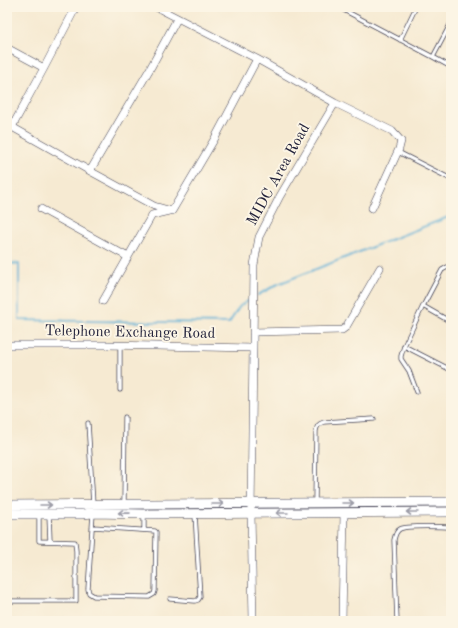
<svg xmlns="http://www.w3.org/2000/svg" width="458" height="628" viewBox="0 0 458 628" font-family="'Old Standard TT',serif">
<rect width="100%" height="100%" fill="#fcf5e5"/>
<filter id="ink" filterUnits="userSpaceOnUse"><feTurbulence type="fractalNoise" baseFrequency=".025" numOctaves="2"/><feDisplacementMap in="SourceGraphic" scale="8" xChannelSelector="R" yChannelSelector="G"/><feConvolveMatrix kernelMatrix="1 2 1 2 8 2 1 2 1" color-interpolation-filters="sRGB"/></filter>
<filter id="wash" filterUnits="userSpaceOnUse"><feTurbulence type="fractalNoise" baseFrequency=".012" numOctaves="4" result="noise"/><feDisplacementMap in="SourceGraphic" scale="16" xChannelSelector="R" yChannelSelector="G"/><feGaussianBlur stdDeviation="0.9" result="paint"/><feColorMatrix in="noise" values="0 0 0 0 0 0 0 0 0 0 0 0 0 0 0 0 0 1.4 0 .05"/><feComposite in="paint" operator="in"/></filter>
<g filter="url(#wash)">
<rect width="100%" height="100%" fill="#f6ead2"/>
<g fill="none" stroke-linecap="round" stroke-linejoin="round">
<path stroke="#5aaed5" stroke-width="2" d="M7 263 19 264V320L229 323 240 306 248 301
M258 295 278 284 451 216"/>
</g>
</g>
<g filter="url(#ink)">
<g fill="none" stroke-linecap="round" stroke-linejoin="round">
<defs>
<path id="service" d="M338 7 433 57
M451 23 433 57 451 67
M400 40 416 7
M398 152 451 179
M423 306 442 270 451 265
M451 322 423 306 404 346 451 370
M120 345V390
M404 346 401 356V359L409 371 417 392
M88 423 93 504
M315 503 316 431C317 426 318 424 324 422L374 419
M124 504 125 417
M49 514 50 541
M144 515V530
M93 527 155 531 156 532 155 591 154 594 149 597 94 596 89 593 88 589 93 514
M170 599 195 601 198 600 200 597 195 514
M7 601H76V551L75 542 39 541V514
M397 621 394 540C395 535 396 531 400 529 408 525 440 527 451 527"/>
<path id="minor" d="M76 7 44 68 12 127 90 171
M156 7 257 59 335 103 280 196 259 237 254 265 251 513 253 621
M177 19 151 67 90 171 154 206 172 211 215 138 257 59
M7 48 44 68
M335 103 392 131 401 141 399 149 372 208
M41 209 128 257
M103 301 152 215 169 211
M253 332 342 330 346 327 380 268
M7 345H108L252 348
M342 621 344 513"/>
<path id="tertiary" d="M7 505 451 502
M7 514H82L93 513 144 514 451 512"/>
</defs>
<use href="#service" stroke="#424052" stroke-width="5"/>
<use href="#minor" stroke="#424052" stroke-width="8"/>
<use href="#tertiary" stroke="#424052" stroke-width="10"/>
<use href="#service" stroke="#fff" stroke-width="3.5"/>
<use href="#minor" stroke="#fff" stroke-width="7"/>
<use href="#tertiary" stroke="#fff" stroke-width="9"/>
</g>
<defs><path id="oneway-shaft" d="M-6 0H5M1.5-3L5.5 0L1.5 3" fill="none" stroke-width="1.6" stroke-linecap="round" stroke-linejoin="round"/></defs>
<g stroke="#9c9ca7">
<use href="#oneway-shaft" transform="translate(348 503)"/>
<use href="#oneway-shaft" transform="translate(218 504)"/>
<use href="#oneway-shaft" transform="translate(46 505)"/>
<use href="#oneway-shaft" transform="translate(412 512) rotate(180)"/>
<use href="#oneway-shaft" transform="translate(124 513) rotate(-179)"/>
<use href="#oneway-shaft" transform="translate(282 513) rotate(180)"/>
</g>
</g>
<g text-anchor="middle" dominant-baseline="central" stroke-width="4" stroke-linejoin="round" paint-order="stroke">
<g font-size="15" fill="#22223b" stroke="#fcf5e5">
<text transform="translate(279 175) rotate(-61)">MIDC Area Road</text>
<text transform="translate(130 333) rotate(1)">Telephone Exchange Road</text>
</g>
</g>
<rect width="458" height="628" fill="none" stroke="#fcf5e5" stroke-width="24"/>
</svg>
